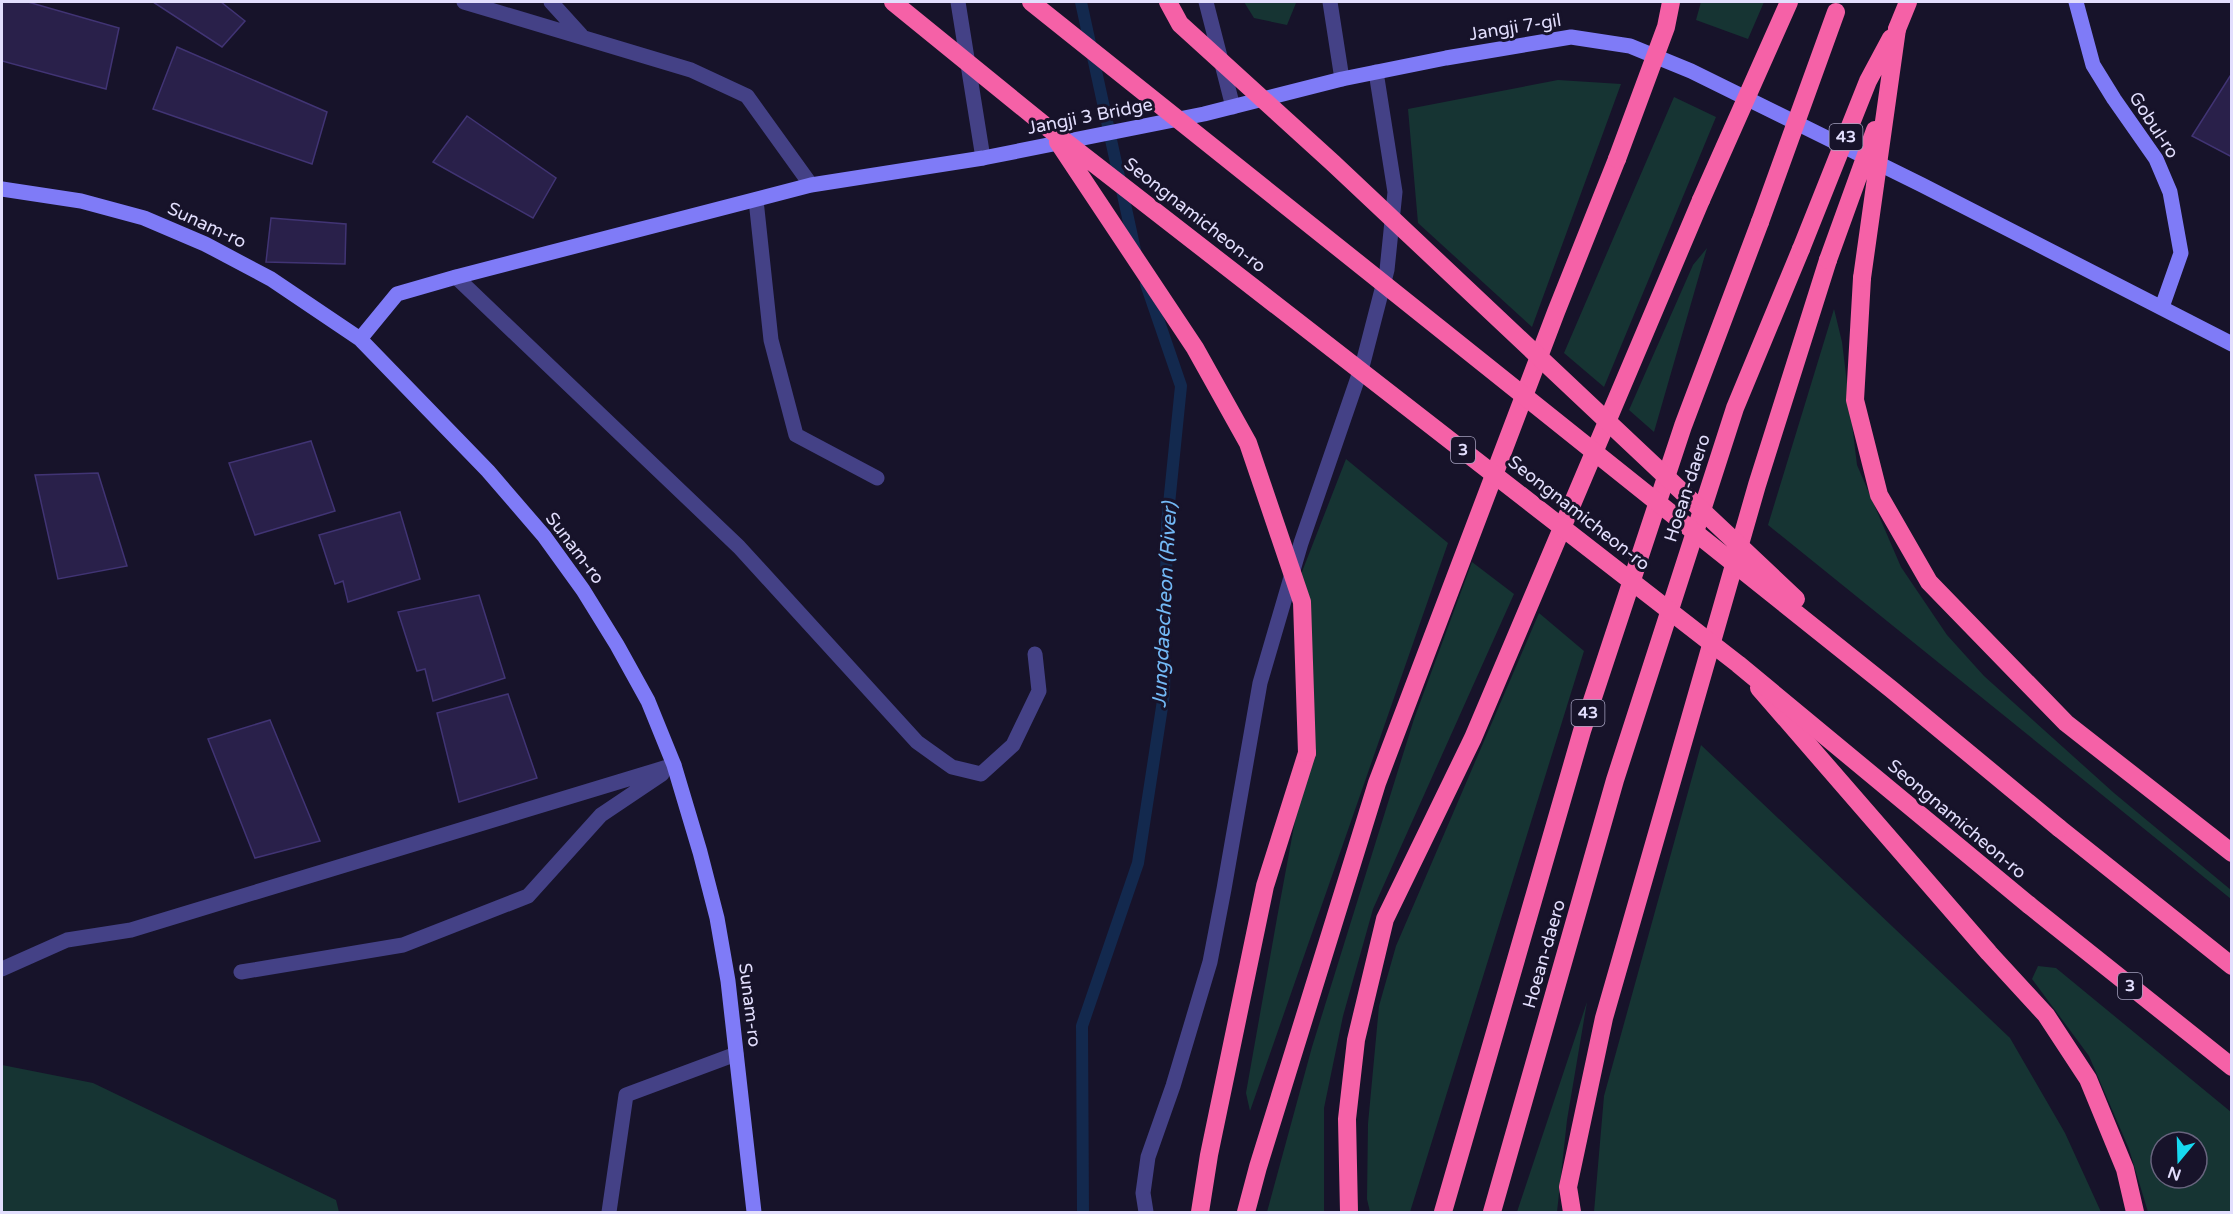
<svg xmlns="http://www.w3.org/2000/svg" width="2233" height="1214" viewBox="0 0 2233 1214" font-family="'Varela Round',sans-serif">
<rect width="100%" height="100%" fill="#17132a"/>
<path fill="#163433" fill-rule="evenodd" d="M1244 2H1296V3L1287 25 1254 18Z
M1701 2H1764L1748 39 1696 20Z
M1558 80 1621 84 1532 327 1418 223 1408 109Z
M1674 97 1716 117 1604 387 1564 353Z
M1707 248 1654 432 1629 410 1693 265Z
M1834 309 1842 342 1857 465 1901 567 1947 635 1984 676 2114 793 2231 890V899L1768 525Z
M1346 459 1448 543 1250 1111 1246 1093 1277 918 1308 751 1313 659 1298 582Z
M1472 562 1514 594 1373 909 1343 1016 1324 1108V1212H1267L1312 1047 1414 719Z
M1539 613 1584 651 1410 1212H1370L1367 1199 1368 1124 1379 1006 1396 946Z
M1701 745 2010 1038 2065 1133 2101 1212H1594L1604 1096Z
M2038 966 2056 968 2231 1112V1212H2148L2129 1149 2089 1056 2032 979ZM2161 1142H2197V1178H2161Z
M1587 1002 1567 1120 1557 1212H1517Z
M2 1065 93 1083 336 1200 339 1212H2Z"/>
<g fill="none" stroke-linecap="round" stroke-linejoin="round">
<path stroke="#13294e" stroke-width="12" d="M1081 2 1135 250
M1083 1212 1082 1026 1138 863 1164 694 1167 524 1181 386 1146 284"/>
</g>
<path fill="#29204a" stroke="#413474" stroke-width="1.5" d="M2 2H28L119 28 106 89 2 61Z
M153 2H221L245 21 222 47Z
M177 47 327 112 312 164 153 109Z
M2232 73V157L2192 136Z
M467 116 556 178 533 218 433 162Z
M271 218 346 224 345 264 266 262Z
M311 441 335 511 255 535 229 463Z
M98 473 127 566 58 579 35 475Z
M400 512 420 579 348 602 343 581 335 584 319 535Z
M479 595 505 678 433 701 425 669 417 671 398 612Z
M508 694 537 778 459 802 437 713Z
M270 720 320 841 255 858 208 739Z"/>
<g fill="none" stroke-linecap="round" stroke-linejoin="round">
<path stroke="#444186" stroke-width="15" d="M1146 1212 1143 1193 1148 1157 1173 1086 1210 962 1224 889 1260 683 1301 543 1363 363 1387 270 1395 192 1376 72"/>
<path stroke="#444186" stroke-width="15" d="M464 2 691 70 747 96 811 185
M551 2 581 35
M958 2 983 158
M1206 2 1233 107
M1330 2 1342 79
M756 200 771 340 796 435 877 478
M456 277 739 547 917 742 952 767 981 774 1013 745 1039 691 1035 654
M2 969 67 940 131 930 674 765
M241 972 403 945 528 896 601 815 662 774
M609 1212 626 1095 736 1054"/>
<path stroke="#7f7bf7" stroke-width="15" d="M2076 2 2093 65 2114 99 2156 159 2170 192 2181 253 2162 307
M2 189 81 201 144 218 205 244 271 279 360 339 488 471 544 536 583 590 617 645 648 701 674 765 700 852 717 918 728 981 754 1212
M360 339 397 294 456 277 811 185 983 158 1204 114 1342 79 1446 58 1571 37 1630 46 1691 71 1922 185 2232 344"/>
<path stroke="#f561a7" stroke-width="18" d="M1897 29 1908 2
M1862 278 1855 400 1879 495 1929 582 2066 723 2232 853
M1759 688 1989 953 2046 1015 2088 1079 2125 1169 2135 1212
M2059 828 2232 966
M2029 905 2232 1067
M1200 1212 1209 1155 1265 886 1307 753
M1246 1212 1258 1167 1377 783 1556 312 1617 159
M1349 1212 1347 1119 1356 1040 1385 919 1473 738 1701 200
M1443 1212 1582 731 1683 426 1760 222
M1492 1212 1615 780 1735 408 1801 249
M1572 1212 1568 1187 1604 1018 1757 485 1828 260"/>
<path stroke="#f561a7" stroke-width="18" d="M893 2 1048 128 1738 664 2029 905
M1031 2 1891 689 2059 828
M1168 2 1180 24 1333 163 1796 599
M1058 142 1195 348 1248 443 1302 602 1307 753
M1617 159 1666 27 1671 2
M1701 200 1789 2
M1760 222 1836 12
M1801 249 1868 81 1891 38
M1828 260 1875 130
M1862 278 1897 29"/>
</g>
<g text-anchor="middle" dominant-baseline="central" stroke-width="6" stroke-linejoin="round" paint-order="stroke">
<g fill="#17132a" stroke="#a5a1be" stroke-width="1.5">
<rect x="1829.5" y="124" width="33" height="26" rx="4.5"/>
<rect x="1451" y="437" width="24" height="26" rx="4.5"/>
<rect x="1571.5" y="700" width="33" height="26" rx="4.5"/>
<rect x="2118" y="973" width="24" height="26" rx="4.5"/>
</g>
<g font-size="16" font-weight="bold" fill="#e2defd">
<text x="1846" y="137">43</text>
<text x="1463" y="450">3</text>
<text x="1588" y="713">43</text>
<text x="2130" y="986">3</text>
</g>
<g font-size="18" fill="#e2defd" stroke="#17132a">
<text transform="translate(1515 27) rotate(-9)">Jangji 7-gil</text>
<text transform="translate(1090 116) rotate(-11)">Jangji 3 Bridge</text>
<text transform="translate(2154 125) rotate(57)">Gobul-ro</text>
<text transform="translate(1195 215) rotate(38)">Seongnamicheon-ro</text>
<text transform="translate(207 225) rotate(25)">Sunam-ro</text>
<text transform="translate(1687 488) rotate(-72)">Hoean-daero</text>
<text transform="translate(1579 513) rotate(38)">Seongnamicheon-ro</text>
<text transform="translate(575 548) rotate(53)">Sunam-ro</text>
<text transform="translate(1957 819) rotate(40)">Seongnamicheon-ro</text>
<text transform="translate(1544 954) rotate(-74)">Hoean-daero</text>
<text transform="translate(750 1005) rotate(83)">Sunam-ro</text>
</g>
<g font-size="20" font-style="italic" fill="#73b9f6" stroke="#17132a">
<text transform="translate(1165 605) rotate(-87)">Jungdaecheon (River)</text>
</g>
</g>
<rect width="2233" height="1214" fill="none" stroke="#e2defd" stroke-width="6"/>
<g transform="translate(2179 1160) rotate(199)"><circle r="28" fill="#17132a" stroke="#68647e" stroke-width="1.5"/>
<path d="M0-4.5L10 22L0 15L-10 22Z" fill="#17d9f0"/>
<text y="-9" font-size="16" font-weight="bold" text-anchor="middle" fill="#e2defd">N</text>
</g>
</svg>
